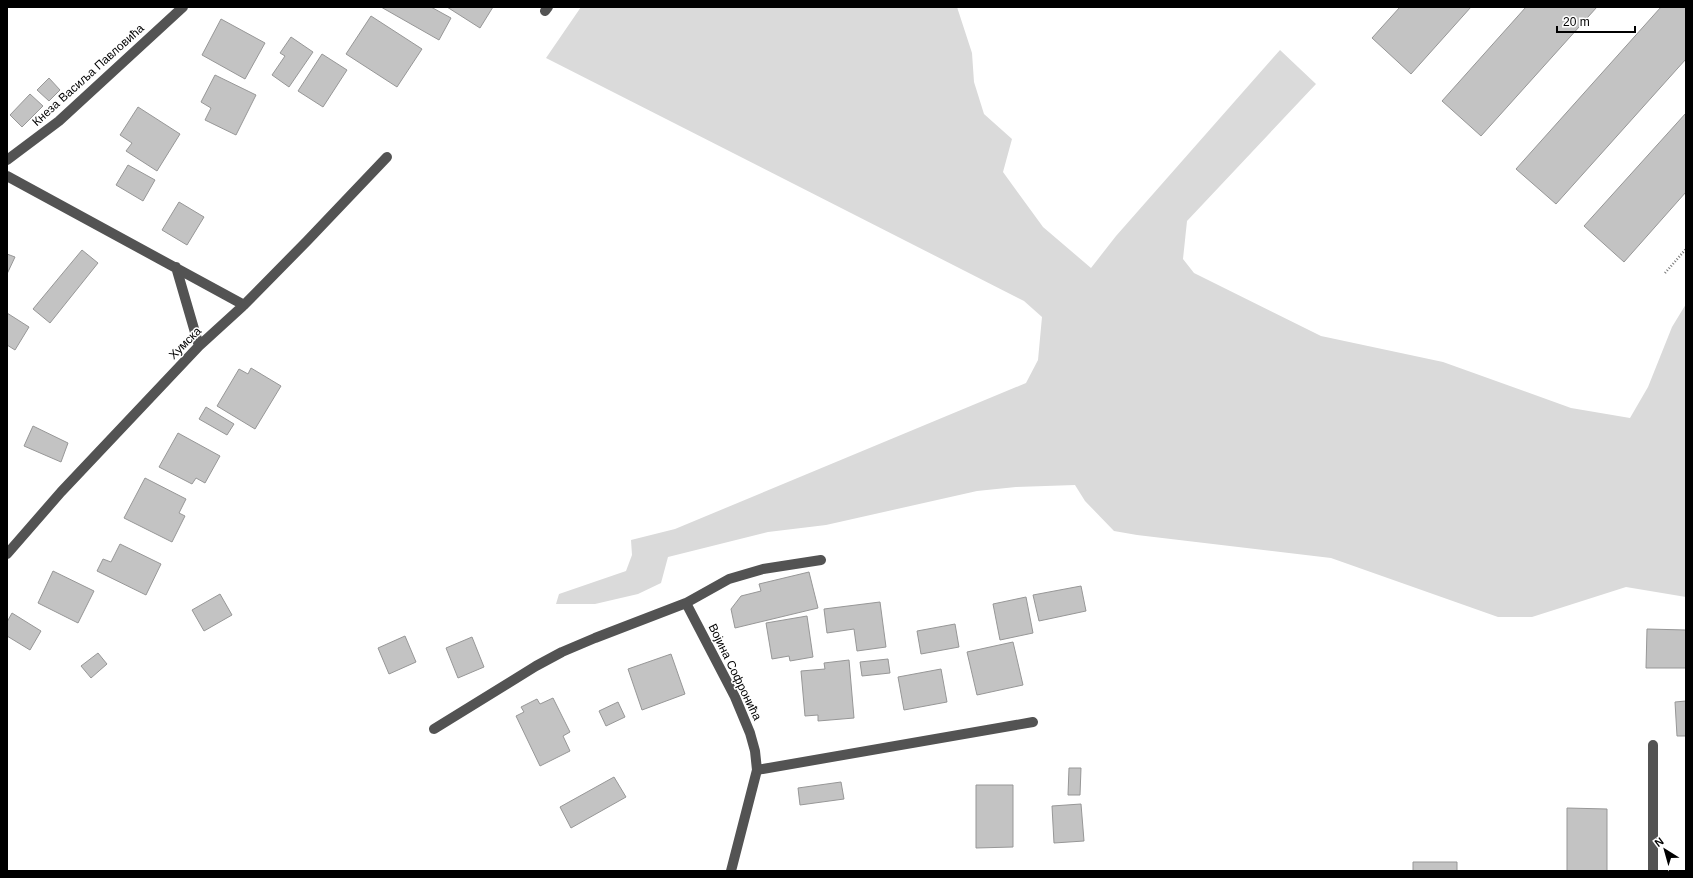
<svg xmlns="http://www.w3.org/2000/svg" width="1693" height="878" viewBox="0 0 1693 878" font-family="Arial,sans-serif">
<rect width="100%" height="100%" fill="#fff"/>
<path fill="#dadada" d="M581 7H957L972 53 974 82 984 114 1012 139 1003 172 1043 227 1091 268 1116 236 1280 50 1316 84 1187 221 1183 259 1194 273 1321 336 1443 362 1571 408 1630 418 1648 387 1672 327 1686 304V597L1626 587 1532 617H1498L1331 558 1137 535 1114 531 1085 501 1075 485 1016 487 977 491 826 525 768 532 668 557 661 583 638 594 595 604H556L559 594 626 571 632 555 631 540 675 529 1026 383 1038 360 1042 317 1024 301 546 58Z"/>
<path fill="#c3c3c3" stroke="#979797" d="M381 7H431L451 18 439 40Z
M447 7H493L480 28Z
M1400 7H1471L1411 74 1372 38Z
M1526 7H1597L1481 136 1442 101Z
M1661 7H1686V59L1556 204 1516 169Z
M371 16 422 49 397 87 346 54Z
M221 19 265 43 245 79 202 55Z
M291 37 313 52 289 87 272 75 285 56 280 53Z
M322 54 347 70 323 107 298 91Z
M215 75 256 95 236 135 205 120 211 108 201 102Z
M49 78 60 90 49 101 37 90Z
M30 94 43 106 22 127 10 115Z
M138 107 180 134 157 171 126 151 132 143 120 135Z
M1686 113V192L1624 262 1584 226Z
M128 165 155 180 143 201 116 185Z
M179 202 204 217 187 245 162 230Z
M82 250 98 263 50 323 33 309Z
M7 254 15 257 7 274Z
M7 313 29 327 15 350 7 345Z
M251 368 281 386 255 429 217 406 239 369 248 374Z
M206 407 234 424 227 435 199 419Z
M33 426 68 443 61 462 24 446Z
M178 433 220 456 205 483 196 478 192 484 159 467Z
M145 478 186 499 179 513 185 516 172 542 124 518Z
M120 544 161 564 146 595 97 571 103 559 111 562Z
M53 571 94 591 78 623 38 603Z
M809 572 818 608 735 628 731 609 741 596 761 591 759 584Z
M1081 586 1086 611 1039 621 1033 595Z
M220 594 232 615 204 631 192 610Z
M1026 597 1033 633 1000 640 993 604Z
M880 602 886 647 857 651 854 629 827 633 824 609Z
M12 613 41 631 30 650 7 636V622Z
M807 616 813 657 790 661 789 656 772 659 766 623Z
M955 624 959 647 921 654 917 631Z
M1647 629 1686 630V668H1646Z
M405 636 416 662 389 674 378 648Z
M472 637 484 667 458 678 446 648Z
M1013 642 1023 685 977 695 967 652Z
M98 653 107 664 91 678 81 666Z
M671 654 685 694 642 710 628 669Z
M888 659 890 673 862 676 860 662Z
M849 660 854 718 818 721V715L805 716 801 671 825 669 824 663Z
M941 669 947 702 904 710 898 677Z
M553 698 570 732 563 736 570 751 540 766 516 716 524 712 521 707 537 699 540 704Z
M1686 701V736H1677L1675 702Z
M618 702 625 717 606 726 599 711Z
M1069 768H1081L1080 795H1068Z
M614 777 626 797 571 828 560 807Z
M841 782 844 799 800 805 798 788Z
M976 785H1013V847L976 848Z
M1081 804 1084 841 1054 843 1052 806Z
M1567 808 1607 809V871H1567Z
M1413 862H1457V871H1413Z"/>
<g fill="none" stroke-linecap="round" stroke-linejoin="round">
<path stroke="#757575" stroke-width="2.5" stroke-dasharray="1 2" stroke-linecap="butt" d="M1665 273 1686 249"/>
<path stroke="#535353" stroke-width="10" d="M545 11 548 7
M7 160 59 121 183 7
M7 176 244 305
M176 267 199 346
M7 554 61 492 199 346 244 305 307 241 387 157
M686 603 735 697 750 733 755 751 757 770 731 871
M434 729 536 666 562 652 595 638 686 603 729 579 763 569 821 560
M757 770 1033 722
M1653 871V745"/>
</g>
<g text-anchor="middle" dominant-baseline="central" stroke-width="3" stroke-linejoin="round" paint-order="stroke">
<g font-size="12" fill="#000" stroke="#fff">
<text transform="translate(88 75) rotate(-42)">Кнеза Васиља Павловића</text>
<text transform="translate(185 343) rotate(-45)">Хумска</text>
<text transform="translate(735 672) rotate(64)">Војина Софронића</text>
</g>
</g>
<rect width="1693" height="878" fill="none" stroke="#000000" stroke-width="16"/>
<g transform="translate(1665 850) rotate(323)" stroke="#ffffff" stroke-width="3" paint-order="stroke">
<path d="M0-3L7 15L0 10L-7 15Z" fill="#000000"/>
<text y="-6" font-size="11" font-weight="bold" text-anchor="middle" fill="#000000">N</text>
</g>
<path d="M1557 26v6h78v-6" fill="none" stroke="#000000" stroke-width="2"/>
<text x="1563" y="26" font-size="12" fill="#000000" stroke="#ffffff" stroke-width="3" paint-order="stroke">20 m</text>
</svg>
